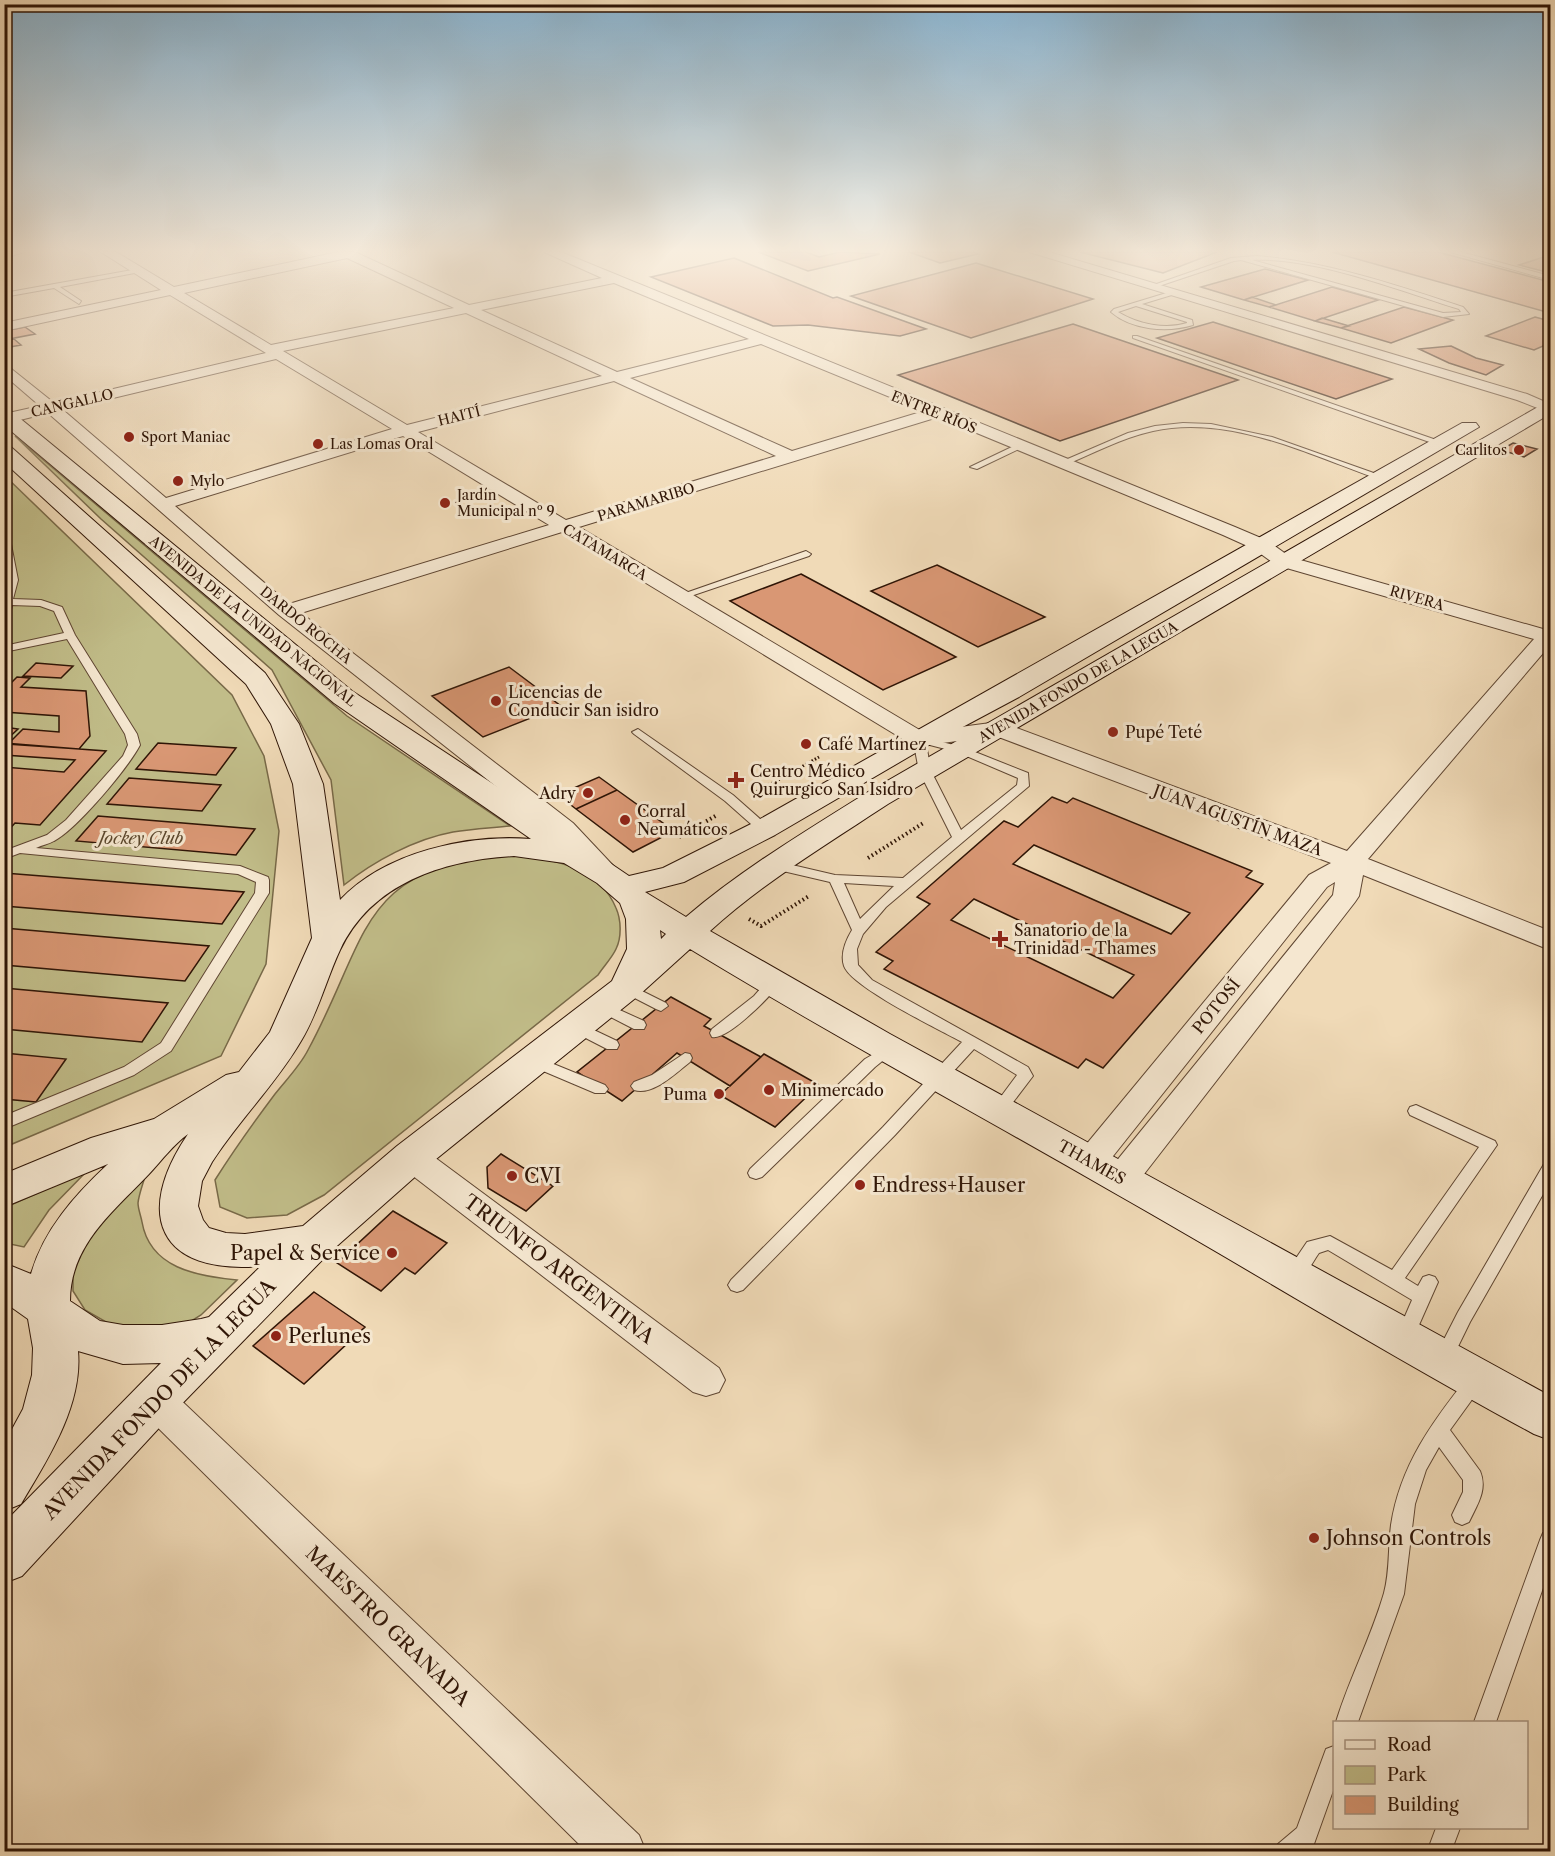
<svg xmlns="http://www.w3.org/2000/svg" width="1555" height="1856" viewBox="0 0 1555 1856" font-family="'Libre Caslon Text',serif">
<rect width="100%" height="100%" fill="#f0dab7"/>
<filter id="stains"><feTurbulence type="fractalNoise" baseFrequency=".00333" numOctaves="4"/><feColorMatrix values="0 0 0 0 .2 0 0 0 0 .09 0 0 0 0 .02 0 0 0 .5 -.17"/></filter>
<radialGradient id="worn" r=".72"><stop offset=".6" stop-color="#630" stop-opacity="0"/><stop offset="1" stop-color="#630" stop-opacity=".3"/></radialGradient>
<path fill="#c1bd89" stroke="#786948" stroke-width="1.5" d="M15 436 347 716 510 826C491 828 472 829 453 832 415 839 374 861 344 885L331 780 272 670 101 519Z
M4 475 232 695 264 756 279 831 266 964 221 1056 5 1147Z
M515 854C555 860 599 867 616 908 621 919 622 937 616 949 612 958 603 967 598 975L324 1195 287 1215 247 1218 220 1207 215 1180C234 1150 254 1122 275 1094 286 1080 300 1066 308 1050 371 934 357 866 515 854Z
M87 1171 49 1210 24 1247 5 1243 4 1208Z
M146 1172C144 1182 139 1193 138 1203 138 1209 141 1216 142 1222 150 1268 196 1276 237 1280L201 1315 185 1325 113 1326 85 1310 73 1291V1270L90 1234Z"/>
<path fill="#d99774" stroke="#2f1506" stroke-width="1.5" fill-rule="evenodd" d="M758 252H806L819 257 840 252 880 254 808 271Z
M909 252H974L978 254 940 263Z
M1080 252H1217L1163 273Z
M1332 252H1438L1550 282V313Z
M1550 255V273L1519 265Z
M734 258 833 298 837 297 926 329 900 336 808 325 773 326 651 277Z
M976 263 1093 299 971 338 851 296Z
M1265 269 1308 280 1244 300 1201 287Z
M1332 287 1378 300 1315 321 1269 307Z
M1252 297 1276 305 1269 307 1244 300Z
M1404 307 1453 320 1391 343 1341 328Z
M1535 317 1550 321V343L1534 350 1486 336Z
M1322 318 1349 326 1341 328 1315 321Z
M1213 322 1392 379 1336 399 1157 338Z
M1073 324 1238 380 1060 441 898 375Z
M25 327 35 334 4 340V331Z
M14 339 21 345 4 348V340Z
M1451 346 1476 358 1503 365 1486 375 1449 363 1419 349Z
M1513 443 1537 449 1524 457 1501 450Z
M937 565 1045 617 978 647 871 591Z
M801 574 956 657 883 690 730 601Z
M36 663 73 666 61 678 23 676Z
M509 667 561 706 483 737 432 696Z
M17 677 30 678 21 687 86 691 90 736 79 749 8 744 23 729 59 732V716L4 712V690Z
M4 727 18 729 4 742Z
M4 743 79 749 106 751 40 825 15 823 4 835V767L64 772 75 760 4 755Z
M158 743 236 748 216 775 136 769Z
M599 777 617 790 576 809 558 795Z
M129 778 221 785 202 811 107 804Z
M617 790 674 831 633 852 576 809Z
M1052 797 1067 803 1073 798 1252 871 1246 877 1263 884 1103 1068 1086 1059 1078 1068 884 969 893 961 876 952 930 904 917 897 1004 821 1018 827ZM1034 845 1190 913 1171 934 1013 864ZM974 899 1134 975 1113 998 951 920Z
M98 816 255 829 236 855 76 841Z
M4 873 244 892 222 924 4 906Z
M4 928 209 946 185 981 4 965Z
M4 988 168 1003 142 1042 4 1029Z
M671 997 711 1019 704 1026 761 1057 730 1086 677 1053 622 1101 577 1072Z
M4 1053 66 1059 36 1102 4 1099Z
M764 1054 819 1085 775 1127 720 1095Z
M501 1154 553 1186 526 1211 488 1188 487 1167Z
M393 1211 447 1243 415 1274 405 1268 381 1291 337 1263Z
M314 1292 365 1327 304 1384 253 1346Z"/>
<g fill="none" stroke-linecap="round" stroke-linejoin="round">
<defs>
<path id="service" d="M1450 252H1461L1550 276V280Z
M1257 256C1329 262 1396 285 1463 307L1469 314 1443 317 1241 260 1234 261 1153 288 1148 287 1231 258ZM1252 260C1312 256 1401 291 1459 309L1461 312 1443 313Z
M138 269 140 272 60 287 81 301 79 304 54 288 4 297V293Z
M1173 291 1175 294 1142 304 1192 320 1193 325C1167 333 1132 330 1111 312L1114 309ZM1136 306 1187 322V323C1165 330 1138 324 1118 312Z
M1133 336H1137L1445 443 1438 445 1133 338Z
M1183 423 1211 424 1272 437 1385 477 1378 479C1308 454 1228 414 1153 431 1121 438 1092 454 1063 466L1056 464 1128 433 1155 426Z
M1016 445 1023 447 977 469 970 467Z
M4 531 9 534 18 580 13 599 41 600 62 607 75 635 137 734 140 745C128 768 77 829 54 841 49 844 42 845 36 848L240 866 268 877 269 880V893L171 1051 134 1075 4 1129V1116L124 1067 161 1043 255 893 256 882 238 874 20 853 4 859V851L47 835 66 820 123 756 128 745 125 734 67 639 4 652V646L64 633 54 611 40 606 12 605 9 619 4 622V596L8 580 4 560Z
M806 551 811 554 809 556 682 599 674 597Z
M638 729 733 795 768 826 770 829 768 832H760L725 801 634 734 632 732Z
M919 736 965 748 1028 773 1029 786 886 907 863 934 857 949 858 965 872 980 1028 1067 1033 1076 1004 1114H994L991 1110 994 1106 1017 1075 974 1049 895 1135 743 1290 737 1292 731 1290 728 1285 731 1280 883 1127 962 1042C940 1030 851 987 844 966 840 954 846 940 852 930L830 882 770 868 769 865 775 861 835 875 903 878 952 837 919 771 913 739ZM926 744 957 752 1018 778 1017 785 961 830 931 771ZM844 883 894 886 860 919Z
M773 978 780 983C771 996 727 1041 712 1037L710 1033 712 1029 754 996 768 980Z
M626 983 666 1003 668 1006 661 1011 656 1009 621 991 619 988 621 985Z
M602 1002 644 1021 646 1025 644 1029H634L597 1010 595 1007 597 1004Z
M577 1022 617 1041 619 1045 617 1049H607L572 1031 570 1027 572 1023Z
M889 1045 894 1046 896 1050 875 1067 762 1177 756 1179 750 1177 748 1173 750 1169 865 1059Z
M685 1053 690 1054 692 1058 690 1062C676 1073 653 1096 634 1090L631 1086 634 1082 652 1075Z
M534 1056 605 1085 608 1089 605 1093H595L529 1065 527 1061 529 1057Z
M1416 1105 1495 1141 1497 1145 1405 1278 1418 1286 1423 1277 1429 1275 1435 1277 1438 1282 1411 1343 1405 1345 1399 1343 1396 1337 1412 1300 1328 1250 1319 1253C1311 1264 1302 1286 1287 1281L1284 1276 1307 1242 1330 1236 1392 1270 1479 1147 1410 1115 1408 1111 1410 1107Z
M1550 1162V1182L1470 1322 1449 1365 1443 1367 1437 1365 1434 1359 1458 1312 1544 1164Z
M1475 1375 1482 1377 1484 1383 1450 1430 1480 1471C1488 1490 1477 1505 1469 1522L1462 1525 1455 1522 1452 1515 1463 1492V1480L1439 1447 1426 1470 1415 1504 1404 1594 1358 1722H1336C1349 1679 1371 1638 1384 1593 1390 1571 1388 1548 1391 1525 1400 1466 1432 1422 1468 1377Z
M1550 1530V1568L1496 1722H1474L1540 1540 1543 1533Z
M1334 1746V1788L1314 1844 1306 1852H1274L1278 1844 1297 1828 1326 1749Z
M1436 1828H1460L1451 1852H1427Z"/>
<path id="minor" d="M4 252H25L4 258Z
M101 252H116L174 287 338 252H355L469 305 602 278 544 252H561L1235 527 1268 541 1290 557 1550 631V645L1368 859 1550 931V950L1363 875 1359 896 1355 902 1134 1187 1122 1191 1110 1187 1106 1178 1110 1169 1333 895 1335 882 1327 887 1102 1170 1091 1173 1080 1170 1075 1161 1080 1152 1309 875 1331 863 996 736 919 746 911 744 562 532 301 613 573 823 622 875 618 881 609 883 600 881 555 833 279 615 48 413 4 424V414L40 406 4 375V363L54 403 266 353 170 295 4 331V323L161 290ZM347 258 454 308 271 345 184 293ZM614 283 749 339 617 372 481 310ZM466 313 602 376 407 425 283 351ZM761 344 924 411 792 451 630 378ZM276 359 392 429 166 498 63 410ZM614 381 776 456 566 520 418 432ZM938 417 1223 535 1254 549 1276 565 1534 639 1347 851 1006 724 998 722 923 732 579 527ZM403 436 549 525 289 604 175 506Z
M1029 252H1049L1527 394 1550 404V413L1517 400Z
M411 1145 422 1148 719 1368 725 1380 719 1392 706 1396 693 1392 400 1166 395 1157 400 1148Z
M155 1383 168 1388 639 1835 646 1852H587L142 1412 136 1400 142 1388Z"/>
<path id="secondary" d="M1550 400V414L888 804C827 844 764 882 710 931L890 1034 1550 1396V1440L1534 1434C1393 1358 1257 1274 1118 1195 976 1113 831 1035 690 949L638 996 425 1168 329 1253 171 1415 22 1576 4 1583V1523L161 1363 123 1364 78 1351C83 1405 48 1459 21 1504L4 1511V1444L23 1409 32 1375 33 1348 28 1319 4 1302V1263L31 1274C44 1229 75 1195 108 1164L4 1207V1174L91 1138 154 1119 226 1075 239 1072 270 1032 312 938 293 784 271 724 246 684 4 462V445L11 447 265 673 299 724 323 784 340 900C385 852 467 834 531 839L334 703 4 425V409L11 411 352 691 522 803 578 847 598 855 629 876 663 868 753 823 1462 423H1476L1479 427 1019 697 929 745 775 835 684 882 645 892 686 917C742 869 806 831 868 792ZM514 856 564 863 597 883 620 903 626 919 627 949 612 981 397 1146 303 1226 245 1234 226 1233 209 1228 203 1220 198 1206 202 1181 212 1162C239 1120 276 1084 301 1041 318 1013 326 980 340 950 372 882 445 860 514 856ZM660 930 666 934 661 939ZM188 1134C133 1215 159 1275 261 1266L209 1317 201 1319 162 1325H123L100 1321 70 1301C70 1245 113 1212 149 1174 162 1160 173 1145 188 1134Z"/>
</defs>
<use href="#service" stroke="#5f4632" stroke-width="2"/>
<use href="#minor" stroke="#5f4632" stroke-width="2"/>
<use href="#secondary" stroke="#2f1506" stroke-width="2"/>
<path stroke="#2f1506" stroke-width="3" stroke-dasharray="1.5 2" stroke-linecap="butt" d="M769 785 819 757"/>
<path stroke="#2f1506" stroke-width="4" stroke-dasharray="1.5 3" stroke-linecap="butt" d="M757 792 771 784
M679 837 717 815
M868 858 925 822
M749 919 761 926 809 896"/>
<use href="#service" fill="#f5e7d0" fill-rule="evenodd"/>
<use href="#minor" fill="#f5e7d0" fill-rule="evenodd"/>
<use href="#secondary" fill="#f5e7d0" fill-rule="evenodd"/>
</g>
<linearGradient id="sky" x2="0" y2="1"><stop stop-color="#8ab6d4"/><stop offset="0.49" stop-color="#f8eedf"/><stop offset="1" stop-color="#f8eedf" stop-opacity="0"/></linearGradient>
<rect width="1555" height="512" fill="url(#sky)"/>
<g fill="#8f2418" stroke="#f5e7d0" stroke-width="2">
<circle cx="129" cy="437" r="6"/>
<circle cx="318" cy="444" r="6"/>
<circle cx="1519" cy="450" r="6"/>
<circle cx="178" cy="481" r="6"/>
<circle cx="445" cy="503" r="6"/>
<circle cx="496" cy="701" r="6"/>
<circle cx="1113" cy="732" r="6"/>
<circle cx="806" cy="744" r="6"/>
<path d="M733 771h6v6h6v6h-6v6h-6v-6h-6v-6h6z"/>
<circle cx="588" cy="793" r="6"/>
<circle cx="625" cy="820" r="6"/>
<path d="M997 930h6v6h6v6h-6v6h-6v-6h-6v-6h6z"/>
<circle cx="769" cy="1090" r="6"/>
<circle cx="719" cy="1094" r="6"/>
<circle cx="512" cy="1176" r="6"/>
<circle cx="860" cy="1185" r="6"/>
<circle cx="392" cy="1253" r="6"/>
<circle cx="276" cy="1336" r="6"/>
<circle cx="1314" cy="1538" r="6"/>
</g>
<g text-anchor="middle" dominant-baseline="central" stroke-width="6" stroke-linejoin="round" paint-order="stroke">
<g font-size="14" fill="#2f1506" stroke="#f5e7d0">
<text transform="translate(72 403) rotate(-13)">CANGALLO</text>
<text transform="translate(934 412) rotate(22)">ENTRE RÍOS</text>
<text transform="translate(459 416) rotate(-14)">HAITÍ</text>
<text transform="translate(646 502) rotate(-17)">PARAMARIBO</text>
<text transform="translate(605 552) rotate(31)">CATAMARCA</text>
<text transform="translate(1417 598) rotate(16)">RIVERA</text>
<text transform="translate(253 621) rotate(39)">AVENIDA DE LA UNIDAD NACIONAL</text>
<text transform="translate(306 625) rotate(39)">DARDO ROCHA</text>
<text transform="translate(1078 682) rotate(-30)">AVENIDA FONDO DE LA LEGUA</text>
</g>
<g font-size="14" fill="#2f1506" stroke="#f5e7d0" text-anchor="start">
<text x="141" y="437">Sport Maniac</text>
<text x="330" y="444">Las Lomas Oral</text>
<text x="1507" y="450" text-anchor="end">Carlitos</text>
<text x="190" y="481">Mylo</text>
<text x="457" y="495">Jardín<tspan x="457" dy="16">Municipal nº 9</tspan></text>
</g>
<g font-size="16" fill="#2f1506" stroke="#f5e7d0" text-anchor="start">
<text x="508" y="692">Licencias de<tspan x="508" dy="18">Conducir San isidro</tspan></text>
<text x="1125" y="732">Pupé Teté</text>
<text x="818" y="744">Café Martínez</text>
<text x="750" y="771">Centro Médico<tspan x="750" dy="18">Quirurgico San Isidro</tspan></text>
<text x="576" y="793" text-anchor="end">Adry</text>
<text x="637" y="811">Corral<tspan x="637" dy="18">Neumáticos</tspan></text>
<text x="1014" y="930">Sanatorio de la<tspan x="1014" dy="18">Trinidad - Thames</tspan></text>
<text x="781" y="1090">Minimercado</text>
<text x="707" y="1094" text-anchor="end">Puma</text>
</g>
<g font-size="16" fill="#2f1506" stroke="#f5e7d0">
<text transform="translate(1238 820) rotate(20)">JUAN AGUSTÍN MAZA</text>
<text transform="translate(1216 1006) rotate(-51)">POTOSÍ</text>
<text transform="translate(1092 1162) rotate(29)">THAMES</text>
</g>
<g font-size="16" font-style="italic" fill="#5b472d" stroke="#f5e7d0">
<text x="141" y="838">Jockey Club</text>
</g>
<g font-size="20" fill="#2f1506" stroke="#f5e7d0" text-anchor="start">
<text x="524" y="1176">CVI</text>
<text x="872" y="1185">Endress+Hauser</text>
<text x="380" y="1253" text-anchor="end">Papel &amp; Service</text>
<text x="288" y="1336">Perlunes</text>
<text x="1326" y="1538">Johnson Controls</text>
</g>
<g font-size="20" fill="#2f1506" stroke="#f5e7d0">
<text transform="translate(559 1269) rotate(37)">TRIUNFO ARGENTINA</text>
<text transform="translate(159 1399) rotate(-46)">AVENIDA FONDO DE LA LEGUA</text>
<text transform="translate(388 1626) rotate(44)">MAESTRO GRANADA</text>
</g>
</g>
<rect width="1555" height="1856" fill="none" stroke="#f0dab7" stroke-width="24"/>
<rect x="6" y="6" width="1543" height="1844" fill="none" stroke="#2f1506" stroke-width="3"/>
<rect x="12" y="12" width="1531" height="1832" fill="none" stroke="#2f1506" stroke-width="1.5"/>
<rect x="1333" y="1721" width="195" height="108" fill="#f5e7d0" stroke="#a6937f" stroke-width="1.5"/>
<rect x="1345" y="1740" width="30" height="9" fill="#f5e7d0" stroke="#a6937f" stroke-width="1.5"/>
<text x="1387" y="1751" font-size="18" fill="#2f1506">Road</text>
<rect x="1345" y="1766" width="30" height="18" fill="#c1bd89" stroke="#a6937f" stroke-width="1.5"/>
<text x="1387" y="1781" font-size="18" fill="#2f1506">Park</text>
<rect x="1345" y="1796" width="30" height="18" fill="#d99774" stroke="#a6937f" stroke-width="1.5"/>
<text x="1387" y="1811" font-size="18" fill="#2f1506">Building</text>
<rect width="100%" height="100%" filter="url(#stains)"/>
<rect width="100%" height="100%" fill="url(#worn)"/>
</svg>
